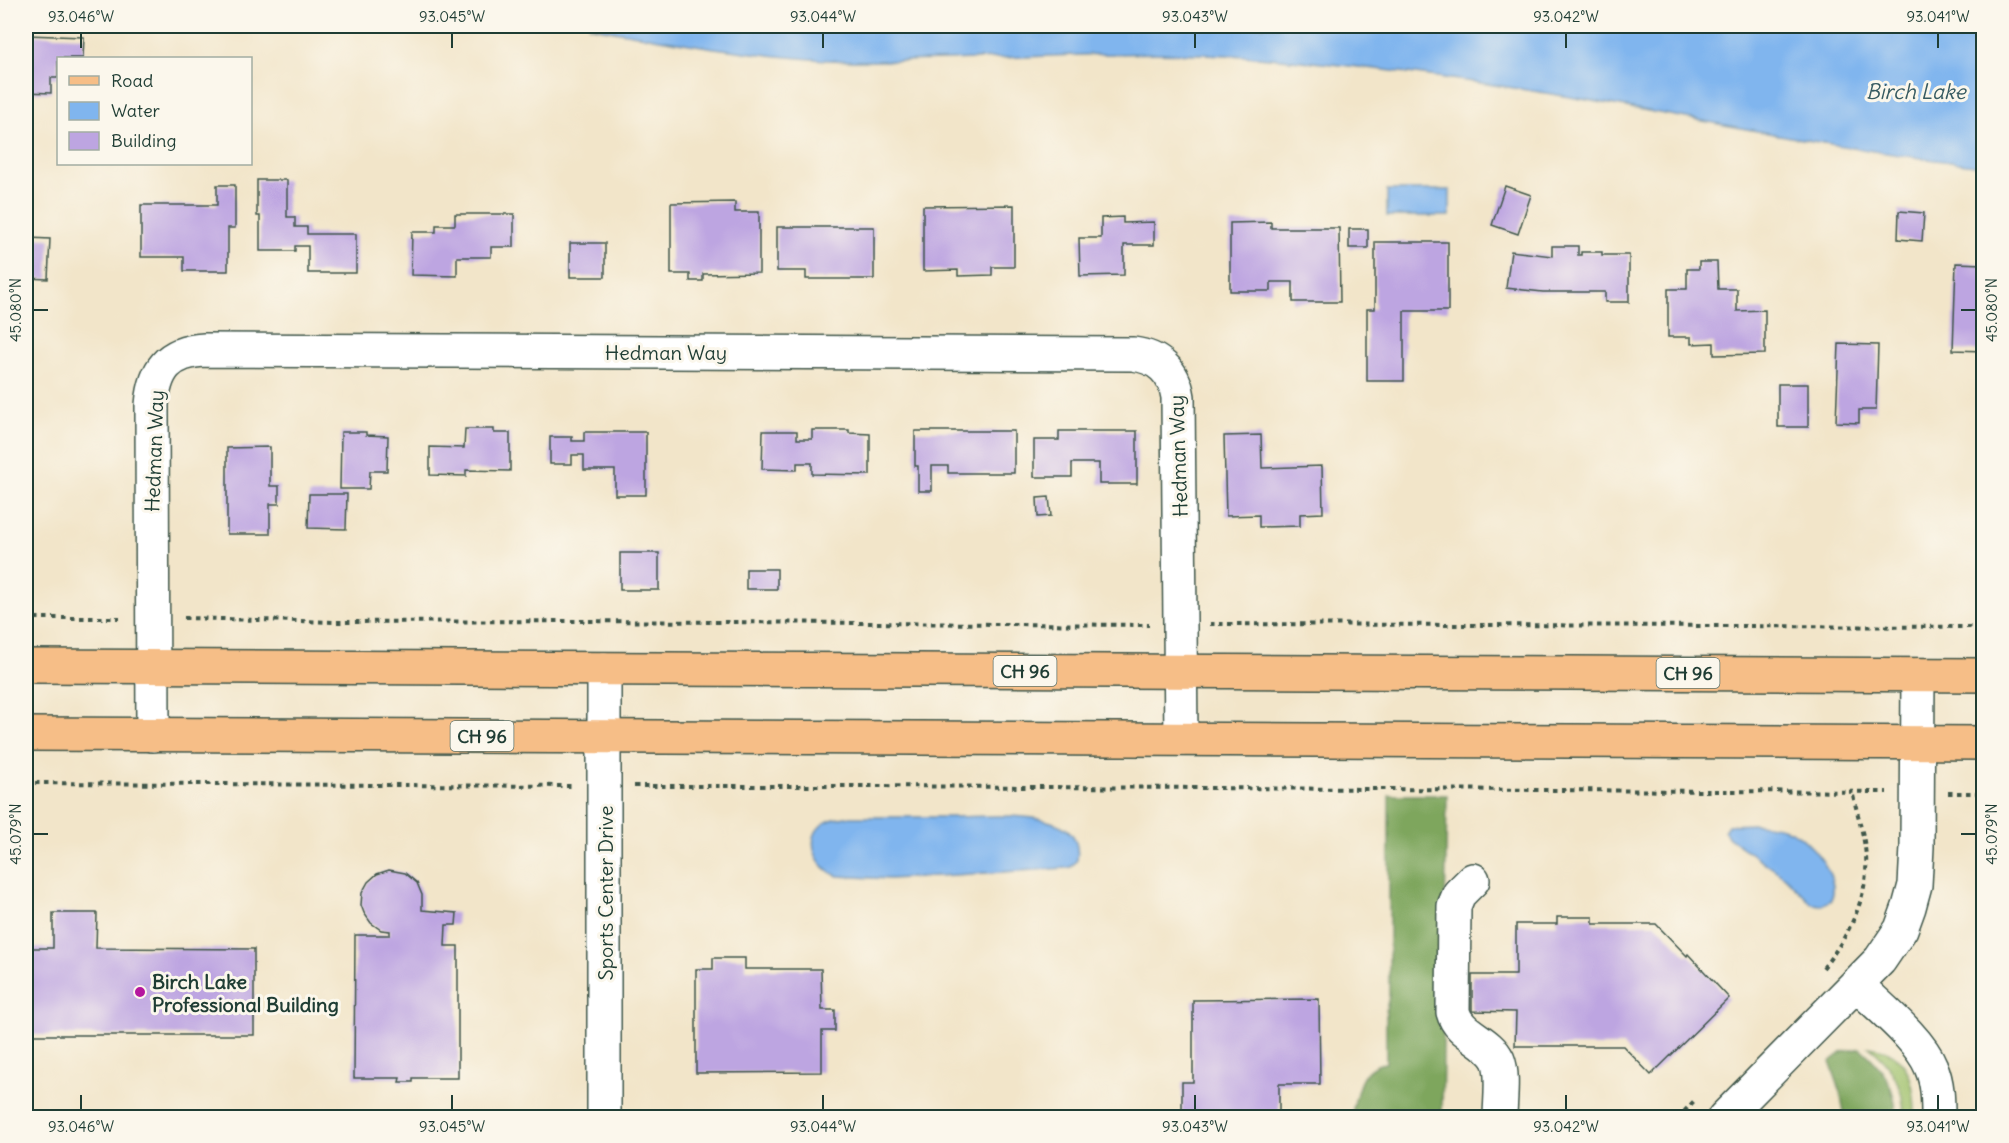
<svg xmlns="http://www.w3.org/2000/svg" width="2009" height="1143" viewBox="0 0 2009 1143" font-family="Delius,sans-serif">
<rect width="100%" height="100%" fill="#fbf7ec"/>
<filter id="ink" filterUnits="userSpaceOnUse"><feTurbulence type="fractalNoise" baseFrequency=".0167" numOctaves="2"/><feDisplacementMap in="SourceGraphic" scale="12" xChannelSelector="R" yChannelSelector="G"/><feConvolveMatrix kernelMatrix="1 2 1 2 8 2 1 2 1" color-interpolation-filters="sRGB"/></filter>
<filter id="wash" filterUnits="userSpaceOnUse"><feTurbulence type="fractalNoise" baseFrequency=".008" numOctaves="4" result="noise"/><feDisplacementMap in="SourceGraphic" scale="24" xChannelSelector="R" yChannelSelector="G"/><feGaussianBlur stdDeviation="1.35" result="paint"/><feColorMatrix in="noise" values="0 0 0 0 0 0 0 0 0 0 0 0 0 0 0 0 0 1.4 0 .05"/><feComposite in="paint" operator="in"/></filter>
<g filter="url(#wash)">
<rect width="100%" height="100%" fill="#f2e5c9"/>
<path fill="#9ec069" stroke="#5e7e4e" stroke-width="1.5" d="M1869 1047C1910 1051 1915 1084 1915 1117H1904C1904 1088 1893 1065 1869 1047Z"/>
<path fill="#7ea65d" stroke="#4e7248" stroke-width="1.5" d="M1389 795H1447L1442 1117 1351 1118C1357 1094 1358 1066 1386 1063V1010L1389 996Z
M1860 1048C1883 1067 1896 1087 1896 1117H1845L1839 1087 1830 1062 1843 1052Z"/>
<path fill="#80b5ee" stroke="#507991" stroke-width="1.5" d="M588 26H1983V166C1841 150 1700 119 1558 95 1459 79 1358 65 1257 57 1122 46 989 63 854 61 765 59 675 42 588 26Z
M1387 190H1450V216H1387Z
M846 817C881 817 916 817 952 817 983 817 1037 811 1065 828 1076 835 1079 848 1077 860L1071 867 1066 868 890 879 838 876C817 869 803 839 823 824 830 819 838 818 846 817Z
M1757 824C1768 825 1779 826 1789 830 1809 838 1844 880 1830 901L1821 905 1812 904 1785 877 1729 838 1724 831 1728 825Z"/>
<g id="blocks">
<path fill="#bda5e1" d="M26 35 84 37 83 58H58V78H51V93L26 92Z
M257 180H287V217H295V227H307V234H356V273H308V246H295V251H260V216H257Z
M217 185H235V228H228V271H184V257H141V205H217Z
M1505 186 1531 195 1518 234 1492 225Z
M735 202V212H759V273L703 274V281H690V274H671V203Z
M1014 205V267H992V275L958 276V270L923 271V206Z
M1899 211 1924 213 1922 241 1898 239Z
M455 214H514V247H491V257H457V276L411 275 412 232H436V225H455Z
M1123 217V223L1154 222V245H1124V275L1080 276 1079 238H1101V218Z
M1271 222V228H1339L1340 302H1293V282H1271V291H1230V223Z
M777 227H874V279H806V271H777Z
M1349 229H1368V248H1349Z
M29 238 50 239 48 279 26 278V245H29Z
M1375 242H1448V311H1404V381H1367V309H1375Z
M570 243H605V277H570Z
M1552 246H1578V255H1581V252H1602V255H1629V302H1605V292H1543L1506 288 1511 251 1552 256Z
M1699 262H1717L1718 289H1737V311L1765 310V354L1714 355V343L1691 344V337H1668V289H1687V269H1699Z
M1956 263 1984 264V351L1953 350Z
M1839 344 1878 345 1876 410H1859V423L1836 422Z
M1778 384H1808V427H1778Z
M465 429H494V433H510V471L466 470V476L430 475V447L464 448Z
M812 430H849V433L870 434V475L812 474V463H797V470L762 469 763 431H797V439H812Z
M915 431H1014V473H948V466H932V491H918V466H915Z
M1059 431H1137V484H1099V463H1072V477H1034V440H1059Z
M341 432H366V435L388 436 387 471H370L369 489H340Z
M584 432H646V495H615V470H584V455H572V464H550V437H572V441H584Z
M1261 435 1262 468 1322 466 1323 513 1300 514V526L1259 527V515L1226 516 1224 436Z
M270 447V486H279V504H270V534H227V448Z
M309 494H347L346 529 308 528Z
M1049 497 1051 516 1038 517 1037 498Z
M620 553H659V590H620Z
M746 569H777V589H746Z
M389 870 405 873 417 883 422 895V910L457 913 456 925H446L445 946H458V1078H413V1082H399L400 1078H354L355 935H390V931L381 930 371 923 364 913 361 905 362 893 368 882 377 874Z
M53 913H97L96 948 254 949V1035H26V948H53Z
M1557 917H1593V924H1656L1687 956 1688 954 1729 998 1651 1075 1623 1046H1515L1516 1012 1472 1011V975H1516V924H1557Z
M713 958H745V969H821L822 1010H835V1031H822V1072L696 1073V969H713Z
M1319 999 1320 1084H1279V1113H1267V1118H1182V1082H1193V1000Z"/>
</g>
</g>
<g filter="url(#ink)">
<use href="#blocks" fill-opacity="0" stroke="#3f564a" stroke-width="1.5"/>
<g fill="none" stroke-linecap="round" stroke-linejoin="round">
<defs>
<path id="minor" d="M604 669V1118
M153 735 152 405C155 370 168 352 204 350L1133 354C1158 357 1174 371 1178 397L1181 739
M1473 880 1459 894 1454 906 1453 1012C1459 1035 1488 1039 1498 1060 1504 1074 1500 1102 1500 1118
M1856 984C1878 1006 1920 1039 1931 1067 1938 1083 1938 1100 1938 1118
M1724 1118 1880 960 1901 929 1909 907 1915 885 1917 847 1918 675"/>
<path id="major" d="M26 666 1984 675
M26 734 1984 743"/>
</defs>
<use href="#minor" stroke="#3f564a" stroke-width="36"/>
<use href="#major" stroke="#3f564a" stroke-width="36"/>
<path stroke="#3f564a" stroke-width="4" stroke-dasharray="4.5 4.5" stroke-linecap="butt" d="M26 618H120
M184 618 335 622 579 621 1149 625
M1210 624 1984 627
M26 783 573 786
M634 786H866L1887 792
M1948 793H1984
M1823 968C1848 937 1869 897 1866 856 1864 834 1857 813 1852 791
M1678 1118 1695 1100"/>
<use href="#minor" stroke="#fff" stroke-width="33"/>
<use href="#major" stroke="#f6be87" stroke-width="33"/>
</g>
</g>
<path fill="none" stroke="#1f3d34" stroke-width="2" d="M81 33V48M452 33V48M823 33V48M1195 33V48M1566 33V48M1938 33V48M33 310H48M1961 310H1976M33 834H48M1961 834H1976M81 1095V1110M452 1095V1110M823 1095V1110M1195 1095V1110M1566 1095V1110M1938 1095V1110"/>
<circle fill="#b5179e" stroke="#fbf7ec" stroke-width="2" cx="140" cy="992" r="6"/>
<g text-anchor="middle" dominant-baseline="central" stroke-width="6" stroke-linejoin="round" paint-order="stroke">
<g fill="#fbf7ec" stroke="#61756b" stroke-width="1.5">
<rect x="993.5" y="656" width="63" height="30" rx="4.5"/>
<rect x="1656.5" y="658" width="63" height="30" rx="4.5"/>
<rect x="450.5" y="721" width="63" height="30" rx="4.5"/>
</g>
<g font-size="18" font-weight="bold" fill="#1f3d34">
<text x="1025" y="671">CH 96</text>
<text x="1688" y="673">CH 96</text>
<text x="482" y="736">CH 96</text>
</g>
<g font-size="20" fill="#1f3d34" stroke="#fbf7ec">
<text x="666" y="352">Hedman Way</text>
<text transform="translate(154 451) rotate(-88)">Hedman Way</text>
<text transform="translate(1178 456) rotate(-92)">Hedman Way</text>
<text transform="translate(605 893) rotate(-90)">Sports Center Drive</text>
</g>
<g font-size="20" font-weight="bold" fill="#1f3d34" stroke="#fbf7ec" text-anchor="start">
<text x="152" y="981">Birch Lake<tspan x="152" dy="23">Professional Building</tspan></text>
</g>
<g font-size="21" font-style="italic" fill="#375b62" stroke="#fbf7ec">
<text x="1916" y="91">Birch Lake</text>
</g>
</g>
<rect width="2009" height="1143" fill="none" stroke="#fbf7ec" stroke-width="66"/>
<rect x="57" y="57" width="195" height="108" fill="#fbf7ec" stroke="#a3ada2" stroke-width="1.5"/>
<rect x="69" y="76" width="30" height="9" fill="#f6be87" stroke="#a3ada2" stroke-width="1.5"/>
<text x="111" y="87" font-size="18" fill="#1f3d34">Road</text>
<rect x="69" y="102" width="30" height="18" fill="#80b5ee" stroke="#a3ada2" stroke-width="1.5"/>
<text x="111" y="117" font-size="18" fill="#1f3d34">Water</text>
<rect x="69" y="132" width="30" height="18" fill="#bda5e1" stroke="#a3ada2" stroke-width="1.5"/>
<text x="111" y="147" font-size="18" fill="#1f3d34">Building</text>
<rect x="33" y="33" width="1943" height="1077" fill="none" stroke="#1f3d34" stroke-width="2"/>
<g font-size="15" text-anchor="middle" fill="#1f3d34">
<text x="81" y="22">93.046°W</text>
<text x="452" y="22">93.045°W</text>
<text x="823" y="22">93.044°W</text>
<text x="1195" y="22">93.043°W</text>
<text x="1566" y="22">93.042°W</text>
<text x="1938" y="22">93.041°W</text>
<text transform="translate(16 310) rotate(-90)" y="5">45.080°N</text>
<text transform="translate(1992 310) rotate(-90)" y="5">45.080°N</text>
<text transform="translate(16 834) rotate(-90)" y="5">45.079°N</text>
<text transform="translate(1992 834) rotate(-90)" y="5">45.079°N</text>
<text x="81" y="1132">93.046°W</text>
<text x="452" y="1132">93.045°W</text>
<text x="823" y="1132">93.044°W</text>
<text x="1195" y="1132">93.043°W</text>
<text x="1566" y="1132">93.042°W</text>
<text x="1938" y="1132">93.041°W</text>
</g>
</svg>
